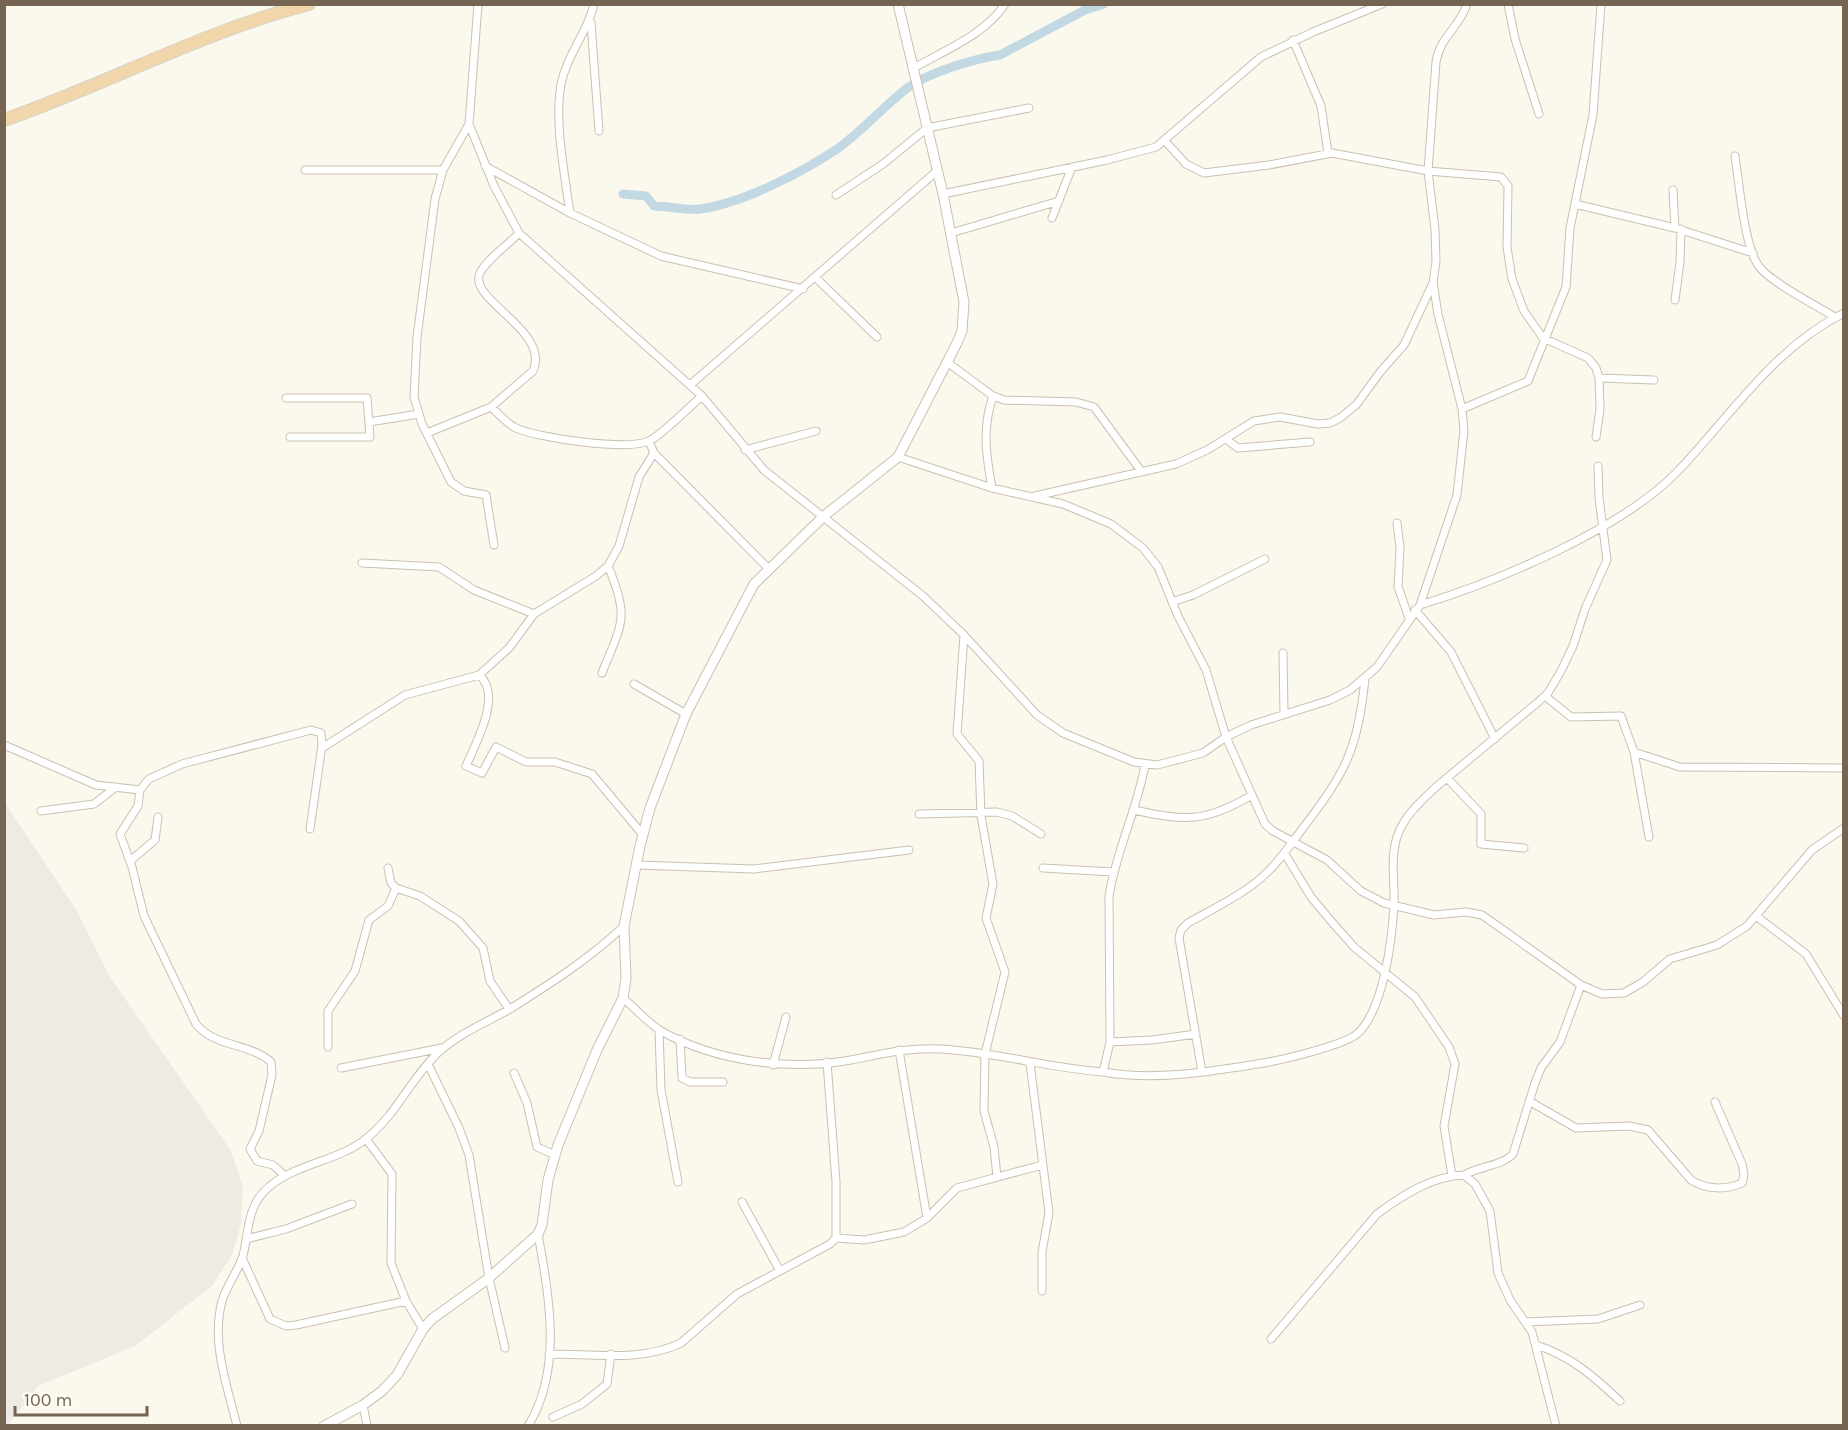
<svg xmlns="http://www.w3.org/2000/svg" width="1848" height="1430" viewBox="0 0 1848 1430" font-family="Karla,sans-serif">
<rect width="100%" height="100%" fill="#fbf8ed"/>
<path fill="#eeebe5" d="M4 802 77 911 110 977 231 1151 243 1186 241 1224 232 1255 212 1286 135 1346 38 1386 7 1426 4 1425Z"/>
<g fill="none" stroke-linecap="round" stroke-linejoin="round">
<path stroke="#c2d9e4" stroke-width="9" d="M623 194 646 196 654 206C669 206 688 211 700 209 743 203 801 173 837 149 862 131 882 108 906 89 927 73 973 59 1000 55L1085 10 1104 4"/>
<defs>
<path id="minor" d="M478 4 469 124 494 186 519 233 702 396 764 470 923 596 964 635 1037 715 1063 733 1134 762 1157 765 1203 753 1226 737 1251 725 1330 700 1350 690 1377 667 1420 605 1457 495 1464 430 1462 409 1438 314 1433 283
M1508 4 1515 39 1539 114
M591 23 599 131
M1293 40 1321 106 1328 153
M912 69C943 51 985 35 1005 4
M469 124 443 170 435 199 417 337 414 397 422 424 451 482 464 491 486 495 494 545
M1165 141 1186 164 1204 173 1269 165 1332 153 1428 171 1501 177 1508 186 1507 247 1512 279 1524 311 1543 338 1588 358 1596 368 1599 378 1654 380
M1735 156C1739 181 1744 245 1758 265 1768 281 1817 306 1835 317
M485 166 570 213 661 256 803 289
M305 170H443
M1673 190 1675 228
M943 194 1107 160 1156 147 1261 57 1313 32 1382 4
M836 195 883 164 927 128 1029 108
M1575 204 1675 228 1753 253
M570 213C565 177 553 115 562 80 568 53 588 32 594 4
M1052 218 1072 167
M951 233 1059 201
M816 278 877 337
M1675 300 1680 262 1681 229
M947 362 993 396 1004 400 1076 402 1094 407 1141 471
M690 385 937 171
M286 398H367L370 437H290
M491 407C499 414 507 424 516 428 538 438 627 451 649 441 662 435 689 407 702 396
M1462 409 1528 381 1566 287 1570 228 1593 115 1601 4
M369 422 419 414
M427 433 491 407 533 371C551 330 467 300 480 273 487 259 508 245 519 233
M1596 437 1600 409 1599 378
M1226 439 1238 448 1310 442
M649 441 654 453 768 568
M745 450 816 431
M898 457 992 488 1063 504 1111 524 1143 548 1158 567 1178 616 1206 670 1226 737 1265 824 1273 831 1327 860 1361 891 1384 903 1434 915 1466 912 1482 915 1581 985 1602 994 1624 993 1643 982 1670 959 1717 945 1747 926 1812 850 1844 828
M992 488C986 455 982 428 993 396
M1035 496 1176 464 1207 450 1254 421 1280 417 1318 424 1330 423 1340 418 1356 405 1381 371 1404 345 1433 283 1436 261 1435 229 1428 171 1436 62C1440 36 1459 29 1467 4
M1397 523 1400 548 1398 587 1409 618
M362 563 439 567 474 590 534 614
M1172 602 1193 595 1265 559
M1420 605C1496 582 1622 529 1677 472 1730 417 1773 348 1844 313
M1415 610 1451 652 1495 739
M964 635 957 734 979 761 981 816 993 884 986 918 1005 972 985 1054 984 1111 994 1147 997 1177
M1283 653 1284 714
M602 673C622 623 630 618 608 566
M479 675C503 694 476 743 466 766L482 773 496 747 526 762H555L592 774 643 835
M634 684 686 714
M1545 696 1571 717 1621 716 1634 752 1649 837
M4 745 96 785 140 790
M322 748 405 695 479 675 509 648 534 614 596 576 608 566 619 546 639 477 654 453
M1634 752 1680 767 1844 768
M1447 778 1481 814V844L1524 848
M1134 810C1185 821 1205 823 1252 795
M41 811 94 804 116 787
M919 814 997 812 1012 816 1041 834
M1285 854 1311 897 1331 921 1354 947 1415 997 1449 1047 1455 1064 1444 1126 1452 1176
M130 861 155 840 158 817
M636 865 754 869 909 850
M388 868 391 883 396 888 420 896 459 921 483 948 490 981 509 1009
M1043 868 1113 872
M1756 916 1806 954 1844 1016
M623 998C635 1008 648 1023 661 1031 717 1062 788 1071 851 1060 882 1054 909 1047 941 1049 996 1052 1048 1068 1103 1072L1110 1042 1109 896C1116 851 1137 810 1145 765
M659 1030 661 1090 678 1182
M680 1039 682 1078 690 1082H723
M1110 1042 1152 1040 1196 1034
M328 1047V1011L355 971 369 920 388 906 396 888
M899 1050 927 1218
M1030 1063 1049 1213 1042 1252V1291
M428 1064 459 1128 469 1155 489 1278 505 1348
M773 1065 786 1017
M341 1068 442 1048
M1103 1072C1154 1081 1207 1072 1257 1064 1278 1061 1342 1046 1357 1034 1384 1010 1392 939 1394 905 1395 883 1390 858 1397 837 1404 816 1420 802 1436 787L1537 703 1548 693 1561 671 1573 646 1585 609 1607 560 1599 498 1598 466
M1202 1072 1179 938 1181 930 1188 923C1209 911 1232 900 1251 886 1272 871 1285 852 1300 832 1345 773 1357 753 1365 679
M514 1073 527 1103 537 1147 555 1155
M1529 1101 1576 1128 1629 1126 1648 1130 1691 1180C1707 1190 1726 1190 1742 1183L1744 1174 1742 1164 1715 1102
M366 1139 392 1174 391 1263 406 1301 423 1329
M1464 1175C1479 1166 1502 1166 1513 1154L1535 1083 1541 1068 1560 1042 1581 985
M285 1176 273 1165 257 1161 250 1149 259 1131 272 1075 271 1062C250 1043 214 1047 196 1024L144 916 132 867 120 834 138 806 140 790 149 779 182 764 311 730 321 733 322 745 310 829
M742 1202 780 1271
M836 1238 864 1240 904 1232 927 1218 957 1188 1042 1165
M246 1239 286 1229 352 1204
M242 1258 270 1319 286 1326 296 1325 406 1301
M1525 1322 1598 1319 1640 1305
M1271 1339 1377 1214C1403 1195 1432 1176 1464 1175L1475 1184 1490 1211 1498 1273 1510 1300 1532 1332 1556 1426
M1536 1345C1571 1356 1593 1376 1620 1401
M549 1354C592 1354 642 1362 681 1343L737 1294 830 1244 836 1238V1182L827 1062
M363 1405 367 1426
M553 1417 582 1404 607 1384 611 1354
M237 1426C227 1385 211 1343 222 1301 227 1285 238 1271 243 1256 249 1230 247 1204 270 1186 298 1163 339 1161 367 1138 397 1114 412 1076 440 1051 460 1033 487 1022 510 1009 550 984 589 959 624 926
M528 1426C563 1370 549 1296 538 1234"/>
<path id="tertiary" d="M324 1426 363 1405 382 1391 397 1375 423 1329 432 1319 489 1278 538 1234 542 1225 548 1180 558 1145 597 1050 623 998 626 979 624 926 640 846 650 808 686 714 754 584 824 516 898 457 957 343 962 331 964 302 943 194 898 4"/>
<path id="trunk" d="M4 120C107 84 204 31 309 4"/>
</defs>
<use href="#minor" stroke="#cbc0b0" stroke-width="9"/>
<use href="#tertiary" stroke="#cbc0b0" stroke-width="11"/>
<use href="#trunk" stroke="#d8d4ce" stroke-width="14"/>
<use href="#minor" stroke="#fff" stroke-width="7"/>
<use href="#tertiary" stroke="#fff" stroke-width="9"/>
<use href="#trunk" stroke="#f1d6ab" stroke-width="12"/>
</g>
<rect width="1848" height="1430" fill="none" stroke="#756451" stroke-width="12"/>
<path d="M15 1406v9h132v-9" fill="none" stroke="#756451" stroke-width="3"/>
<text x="24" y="1406" font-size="18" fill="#756451" stroke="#fefcf3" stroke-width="4.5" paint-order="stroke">100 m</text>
</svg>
